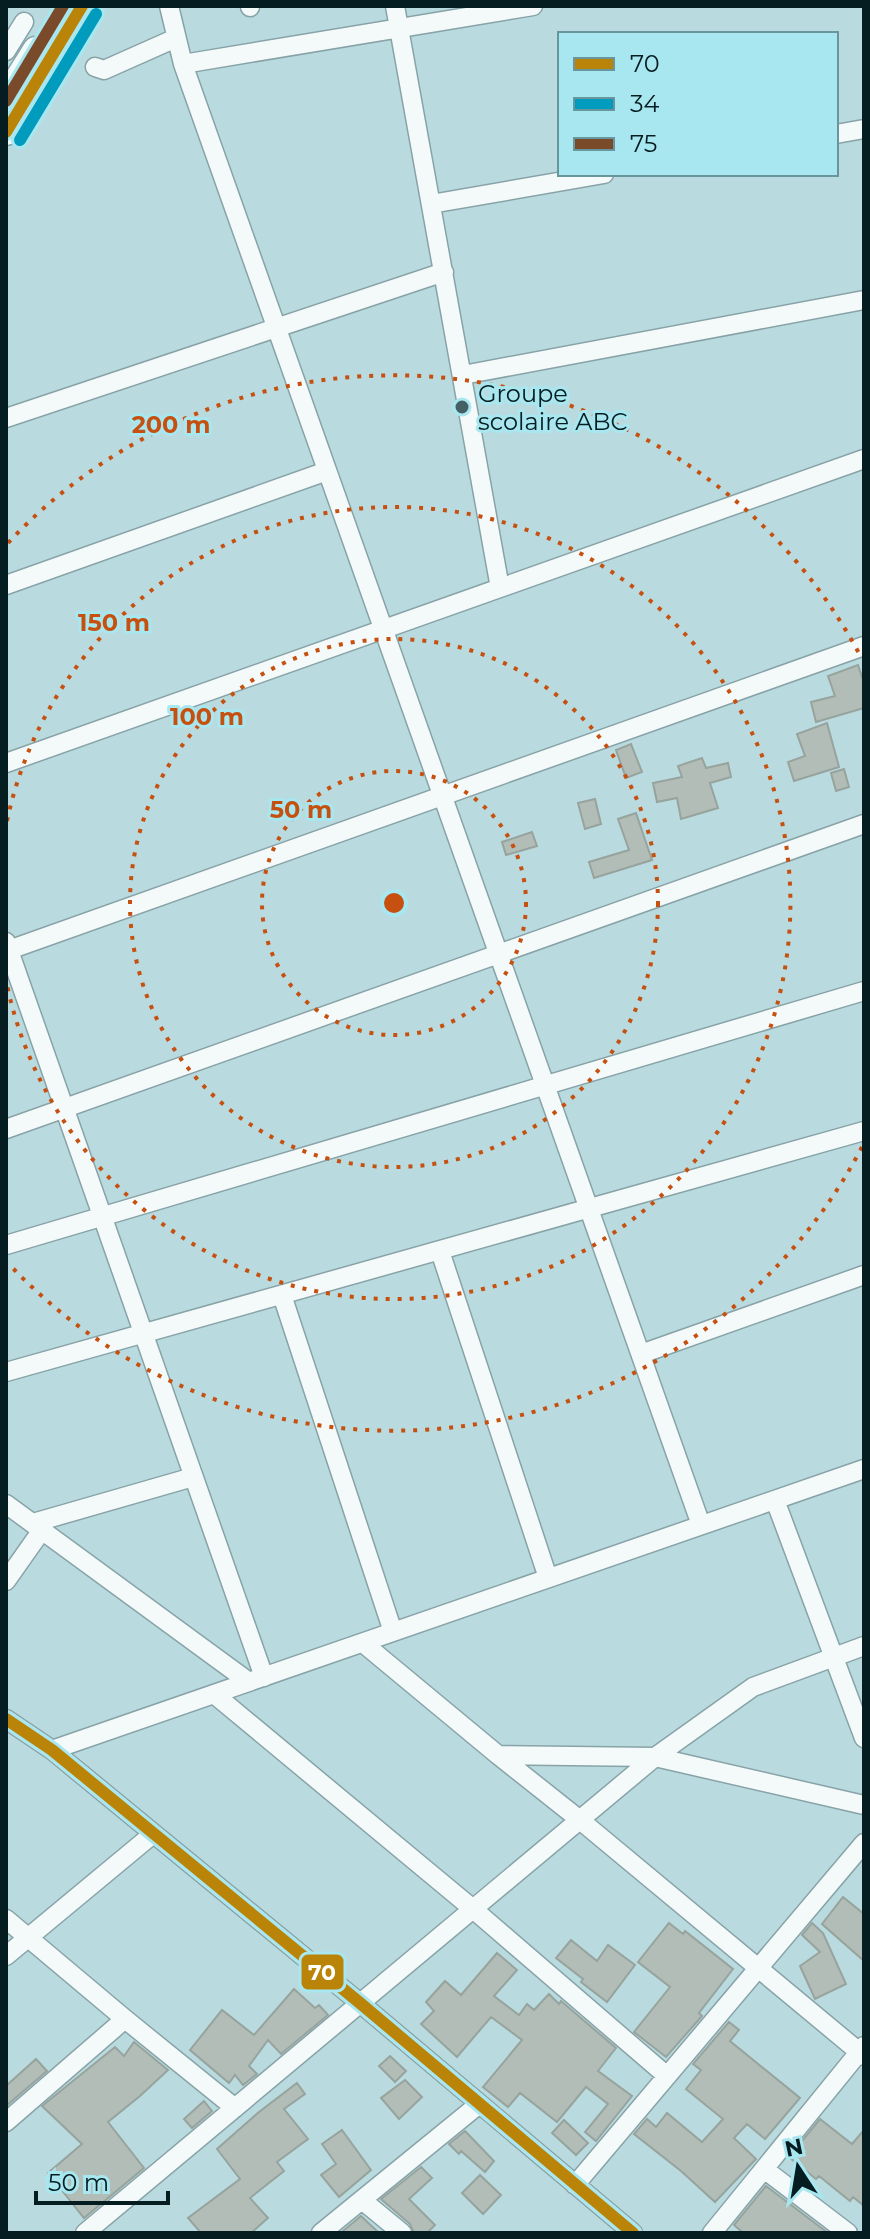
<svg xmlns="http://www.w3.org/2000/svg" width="870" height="2239" viewBox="0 0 870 2239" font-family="Montserrat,sans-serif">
<rect width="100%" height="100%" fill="#b9dbe0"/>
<path fill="#b1bdb6" stroke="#97a39d" stroke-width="2" d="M858 665 864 683V708L816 722 811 702 835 696 828 676Z
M827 723 839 767 794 781 788 762 805 756 797 734Z
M631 744 642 772 626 778 616 750Z
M702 758 706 768 728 763 731 777 710 783 718 808 681 819 677 798 657 802 653 783 682 777 678 766Z
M844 769 849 787 836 791 831 773Z
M595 799 601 824 585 829 578 803Z
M636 813 652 860 594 878 589 862 629 850 618 819Z
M532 832 537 846 506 855 502 842Z
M843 1897 864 1914V1961L822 1924Z
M669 1923 683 1934 685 1931 733 1969 699 2013 702 2016 666 2057 634 2032 670 1987 638 1962Z
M812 1923 823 1933 846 1984 815 1999 800 1966 820 1952 802 1935Z
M571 1940 597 1961 608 1945 635 1965 607 2002 581 1982 583 1979 556 1958Z
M497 1953 517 1970 494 1996 519 2015 527 2004 534 2010 549 1994 559 2004 561 2001 616 2048 598 2071 632 2096 596 2141 585 2132 608 2104 586 2087 557 2122 520 2093 508 2107 483 2087 522 2040 491 2017 457 2057 421 2024 434 2011 426 2002 445 1981 461 1995Z
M294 1989 315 2008 319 2005 328 2015 281 2054 268 2040 249 2066 257 2074 243 2085 235 2075 229 2083 190 2050 222 2010 254 2035Z
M729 2022 739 2030 730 2041 800 2098 765 2139 747 2124 734 2138 756 2159 715 2202 681 2171 634 2134 647 2119 656 2127 667 2113 702 2142 723 2119 686 2089 701 2070 693 2064Z
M134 2042 168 2070 140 2096 108 2122 144 2168 84 2218 48 2173 82 2144 42 2106 115 2047 124 2056Z
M390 2056 406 2071 395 2082 379 2066Z
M36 2059 47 2071 6 2106V2086Z
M405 2080 422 2097 399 2119 381 2098Z
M297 2083 305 2094 284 2109 308 2139 277 2162 284 2171 250 2198 268 2218 251 2233H201L188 2218 240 2179 217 2149 259 2112Z
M204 2101 212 2111 192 2128 184 2119Z
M820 2119 852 2144 864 2130V2206L853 2197 850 2201 819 2176 816 2179 789 2157Z
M564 2120 588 2143 576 2155 552 2133Z
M342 2130 371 2170 339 2197 321 2175 336 2164 322 2144Z
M465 2131 494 2161 485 2172 461 2151 459 2154 449 2144Z
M421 2167 432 2178 409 2199 435 2225 427 2233H414L410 2224 381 2199Z
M480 2175 501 2195 483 2214 462 2193Z
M766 2186 828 2233H743L734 2225Z
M361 2216 379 2233H341L343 2231Z"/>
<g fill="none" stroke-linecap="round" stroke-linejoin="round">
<defs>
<path id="minor" d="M169 6 183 64 701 1525
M250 6V7
M395 6 500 588
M6 51 24 22
M183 64 533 6
M95 67 104 70 176 38
M836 134 864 129
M431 204 604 174
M463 375 864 300
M6 418 444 272
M6 585 327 471
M6 763 864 459
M6 942 264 1677
M6 951 864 646
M6 1129 864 824
M6 1245 864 991
M440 1251 548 1578
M282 1295 393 1632
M641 1354 864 1275
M6 1372 864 1131
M775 1500 864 1738
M6 1504 249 1682
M33 1523 193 1477
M6 1581 42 1530
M363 1643 498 1755 580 1820 864 2056
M214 1694 473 1909 667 2076
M6 1719 52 1750 360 2003 633 2233
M52 1750 864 1469
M498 1755 655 1757 864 1805
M6 1919 125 2019 235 2108
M6 1956 153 1834
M6 2122 125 2019
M764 2169 848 2233
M575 2185 864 1843
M362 2200 402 2233
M85 2233 655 1757 753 1687 864 1646
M321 2233 478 2105
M712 2233 864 2046"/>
<path id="highway" d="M6 98 36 50
M6 132 82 6"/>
</defs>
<use href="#minor" stroke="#88a3a7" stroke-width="21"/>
<use href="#highway" stroke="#88a3a7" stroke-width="29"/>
<use href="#minor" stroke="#f4fafa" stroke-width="18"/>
<use href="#highway" stroke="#f4fafa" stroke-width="26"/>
<defs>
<path id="bus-1" d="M6 132 82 6
M6 1719 52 1750 360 2003 633 2233"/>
<path id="bus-2" d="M20 140 96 14"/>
<path id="bus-3" d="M6 101 63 6"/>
</defs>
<use href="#bus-1" stroke="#a9e7f0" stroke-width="18"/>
<use href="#bus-2" stroke="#a9e7f0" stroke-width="18"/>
<use href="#bus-3" stroke="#a9e7f0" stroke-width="18"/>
<use href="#bus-1" stroke="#ba8408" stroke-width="12"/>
<use href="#bus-2" stroke="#009bbd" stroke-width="12"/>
<use href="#bus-3" stroke="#7a4b2a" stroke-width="12"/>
</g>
<g fill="none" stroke="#c6500f" stroke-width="4" stroke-dasharray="4 8">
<circle cx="394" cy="903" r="132"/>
<circle cx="394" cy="903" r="264"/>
<path d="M7 821A396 396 0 1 1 7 985"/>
<path d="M862 1147A528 528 0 0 1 8 1263M8 543A528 528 0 0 1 862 659"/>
</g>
<circle fill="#446064" stroke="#a9e7f0" stroke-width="3" cx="462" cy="407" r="8"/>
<g text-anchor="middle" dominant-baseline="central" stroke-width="6" stroke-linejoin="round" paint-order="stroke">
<g font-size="24" fill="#051d21" stroke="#a9e7f0" text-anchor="start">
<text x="478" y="393">Groupe<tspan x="478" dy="28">scolaire ABC</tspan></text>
</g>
</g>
<circle cx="394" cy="903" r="12" fill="#c6500f" stroke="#a9e7f0" stroke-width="4"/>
<g font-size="24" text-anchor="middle" font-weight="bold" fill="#c6500f" stroke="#a9e7f0" stroke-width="6" stroke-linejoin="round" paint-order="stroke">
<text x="171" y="433">200 m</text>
<text x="114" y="631">150 m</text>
<text x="207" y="725">100 m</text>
<text x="301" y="818">50 m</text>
</g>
<rect stroke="#a9e7f0" stroke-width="3" x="300" y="1953" width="45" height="38" rx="8" fill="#ba8408"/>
<g font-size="22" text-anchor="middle" font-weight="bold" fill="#fff">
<text x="322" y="1980">70</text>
</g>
<rect width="870" height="2239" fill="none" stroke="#051d21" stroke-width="16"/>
<rect x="558" y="32" width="280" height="144" fill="#a9e7f0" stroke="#67969d" stroke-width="2"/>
<rect x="574" y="58" width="40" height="12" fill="#ba8408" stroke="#67969d" stroke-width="2"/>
<text x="630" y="72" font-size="24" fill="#051d21">70</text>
<rect x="574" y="98" width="40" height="12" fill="#009bbd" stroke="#67969d" stroke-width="2"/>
<text x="630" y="112" font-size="24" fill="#051d21">34</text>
<rect x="574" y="138" width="40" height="12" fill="#7a4b2a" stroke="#67969d" stroke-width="2"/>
<text x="630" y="152" font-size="24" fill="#051d21">75</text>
<g transform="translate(798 2167) rotate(348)" stroke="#a9e7f0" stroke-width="6" paint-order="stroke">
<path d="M0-6L14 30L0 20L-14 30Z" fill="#051d21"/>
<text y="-12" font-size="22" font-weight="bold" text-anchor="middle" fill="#051d21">N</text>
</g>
<path d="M36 2191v12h132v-12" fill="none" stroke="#051d21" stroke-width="4"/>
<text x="48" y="2191" font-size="24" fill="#051d21" stroke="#a9e7f0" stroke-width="6" paint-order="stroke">50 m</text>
</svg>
